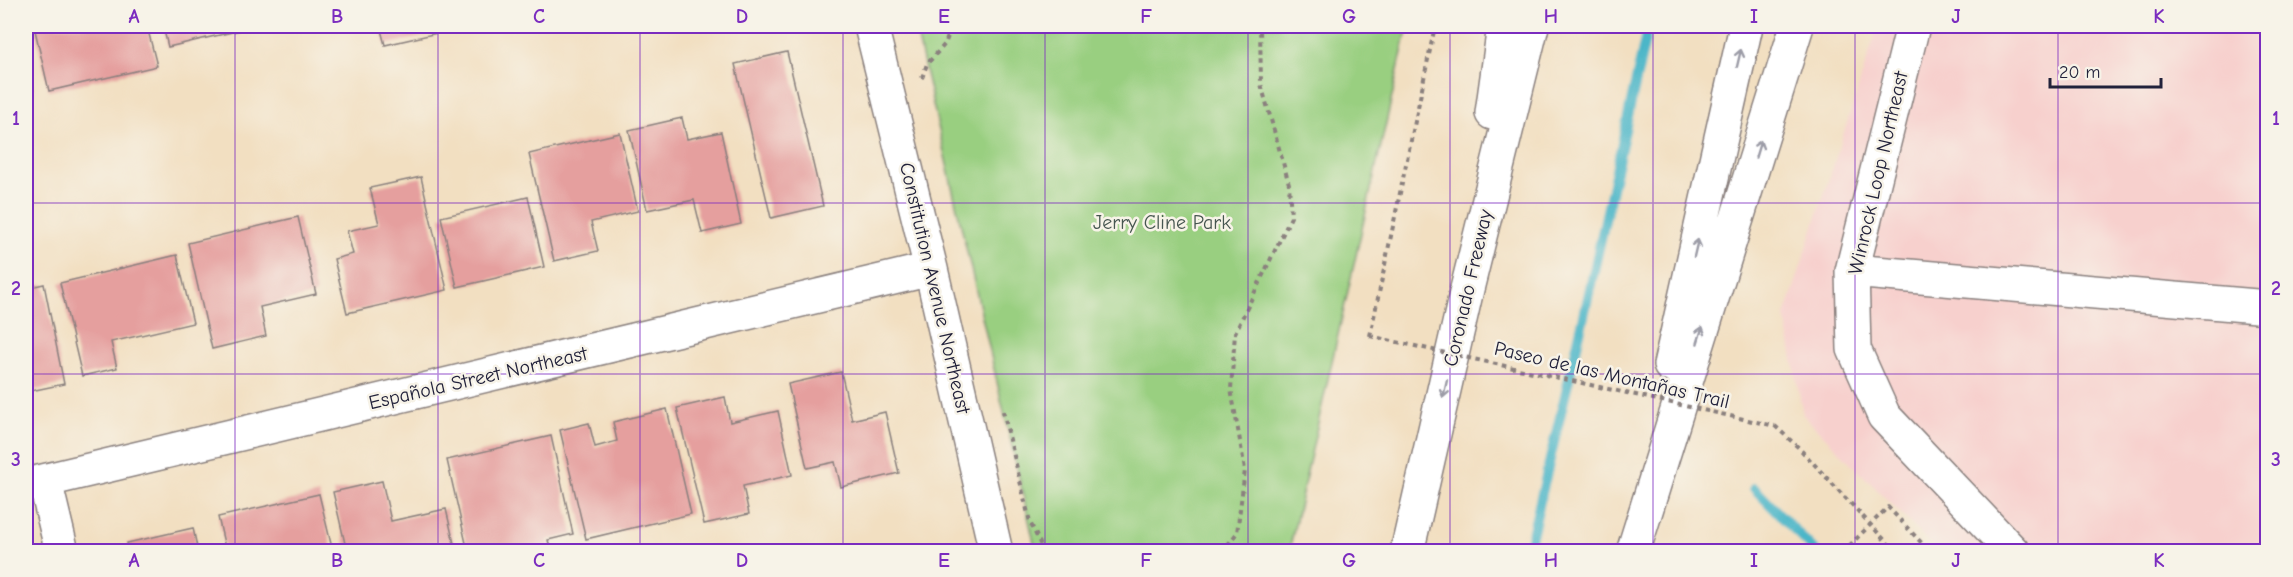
<svg xmlns="http://www.w3.org/2000/svg" width="2293" height="577" viewBox="0 0 2293 577" font-family="'Comic Neue',sans-serif">
<rect width="100%" height="100%" fill="#f7f3e8"/>
<filter id="ink" filterUnits="userSpaceOnUse"><feTurbulence type="fractalNoise" baseFrequency=".0167" numOctaves="2"/><feDisplacementMap in="SourceGraphic" scale="12" xChannelSelector="R" yChannelSelector="G"/><feConvolveMatrix kernelMatrix="1 2 1 2 8 2 1 2 1" color-interpolation-filters="sRGB"/></filter>
<filter id="wash" filterUnits="userSpaceOnUse"><feTurbulence type="fractalNoise" baseFrequency=".008" numOctaves="4" result="noise"/><feDisplacementMap in="SourceGraphic" scale="24" xChannelSelector="R" yChannelSelector="G"/><feGaussianBlur stdDeviation="1.35" result="paint"/><feColorMatrix in="noise" values="0 0 0 0 0 0 0 0 0 0 0 0 0 0 0 0 0 1.4 0 .05"/><feComposite in="paint" operator="in"/></filter>
<g filter="url(#wash)">
<rect width="100%" height="100%" fill="#f2dfc1"/>
<path fill="#f7d0cd" d="M1878 26H2267V551H1938L1803 415 1785 316Z"/>
<path fill="#99cf80" stroke="#5e785e" stroke-width="1.5" d="M915 26H1408L1289 551H1036Z"/>
<g fill="none" stroke-linecap="round" stroke-linejoin="round">
<path stroke="#4bb6c8" stroke-width="10" d="M1754 488 1816 552
M1528 552 1583 320 1648 26"/>
</g>
<g id="blocks">
<path fill="#e59f9e" d="M34 26H147L157 66 49 91Z
M163 26H258L168 47Z
M380 26H441L442 32 385 45Z
M787 52 823 206 771 218 735 64Z
M26 59 34 93 26 95Z
M682 118 687 139 721 132 741 224 702 233 694 200 647 210 629 130Z
M620 133 638 211 591 222 598 251 554 261 529 154Z
M421 177 447 290 347 313 334 259 353 254 347 231 379 224 370 188Z
M528 197 544 267 457 287 441 217Z
M298 217 316 294 260 307 266 336 212 349 188 243Z
M177 255 193 323 111 342 117 368 82 376 60 283Z
M44 284 64 384 26 392V288Z
M841 372 852 420 885 412 899 473 841 487 835 462 807 468 788 384Z
M725 397 730 422 778 411 792 475 743 486 749 514 704 524 677 408Z
M667 409 691 514 586 539 560 430 589 423 595 447 617 441 613 422Z
M551 436 573 534 548 540 551 552H468L447 460Z
M382 481 391 521 446 509 456 552H347L333 492Z
M319 494 333 552H226L218 517Z
M193 528 198 552H129L127 543Z"/>
</g>
</g>
<g filter="url(#ink)">
<use href="#blocks" fill-opacity="0" stroke="#8a807e" stroke-width="1.5"/>
<g fill="none" stroke-linecap="round" stroke-linejoin="round">
<defs>
<path id="minor" d="M871 26 931 269 996 552
M1913 26 1852 271 1854 349 1884 416 2013 552
M1852 271 2268 307
M45 481 62 552
M26 485 931 269"/>
<path id="highway" d="M1492 113 1504 26
M1670 365 1746 26
M1407 552 1467 289 1532 26
M1633 552 1797 26"/>
</defs>
<use href="#minor" stroke="#8a807e" stroke-width="36"/>
<use href="#highway" stroke="#8a807e" stroke-width="36"/>
<path stroke="#8a807e" stroke-width="4" stroke-dasharray="4.5 4.5" stroke-linecap="butt" d="M922 78 927 64 945 44 952 26
M1370 336 1435 26
M1003 411 1030 522 1044 552
M1775 426 1799 448 1896 552
M1222 552 1237 533 1245 470 1231 389 1235 333 1291 217 1289 184 1261 84 1260 26
M1843 552 1888 507 1930 552"/>
<use href="#minor" stroke="#fff" stroke-width="33"/>
<use href="#highway" stroke="#fff" stroke-width="33"/>
<path stroke="#8a807e" stroke-width="4" stroke-dasharray="4.5 4.5" stroke-linecap="butt" d="M1370 336 1775 426"/>
</g>
<defs><path id="oneway-shaft" d="M-6 0H5M1.5-3L5.5 0L1.5 3" fill="none" stroke-width="1.6" stroke-linecap="round" stroke-linejoin="round" transform="scale(1.5)"/></defs>
<g stroke="#9c9ca7">
<use href="#oneway-shaft" transform="translate(1739 58) rotate(-77)"/>
<use href="#oneway-shaft" transform="translate(1758 149) rotate(-73)"/>
<use href="#oneway-shaft" transform="translate(1696 248) rotate(-77)"/>
<use href="#oneway-shaft" transform="translate(1700 335) rotate(-73)"/>
<use href="#oneway-shaft" transform="translate(1445 389) rotate(103)"/>
</g>
</g>
<path fill="none" stroke="#7b2cbf" stroke-width="1.5" stroke-opacity="0.55" d="M235 26V552M438 26V552M640 26V552M843 26V552M1045 26V552M1248 26V552M1450 26V552M1653 26V552M1855 26V552M2058 26V552M26 203H2268M26 374H2268"/>
<g text-anchor="middle" dominant-baseline="central" stroke-width="5" stroke-linejoin="round" paint-order="stroke">
<g font-size="20" fill="#22223b" stroke="#f7f3e8">
<text transform="translate(1878 173) rotate(-77)">Winrock Loop Northeast</text>
<text transform="translate(935 288) rotate(77)">Constitution Avenue Northeast</text>
<text transform="translate(1468 288) rotate(-77)">Coronado Freeway</text>
<text transform="translate(1612 375) rotate(13)">Paseo de las Montañas Trail</text>
<text transform="translate(478 378) rotate(-13)">Española Street Northeast</text>
</g>
<g font-size="20" fill="#465650" stroke="#f7f3e8">
<text x="1162" y="222">Jerry Cline Park</text>
</g>
</g>
<rect width="2293" height="577" fill="none" stroke="#f7f3e8" stroke-width="66"/>
<path d="M2050 78v9h111v-9" fill="none" stroke="#22223b" stroke-width="3"/>
<text x="2059" y="78" font-size="18" fill="#22223b" stroke="#f7f3e8" stroke-width="4.5" paint-order="stroke">20 m</text>
<rect x="33" y="33" width="2227" height="511" fill="none" stroke="#7b2cbf" stroke-width="2"/>
<g font-size="20" text-anchor="middle" font-weight="bold" fill="#7b2cbf">
<text x="134" y="23">A</text>
<text x="337" y="23">B</text>
<text x="539" y="23">C</text>
<text x="742" y="23">D</text>
<text x="944" y="23">E</text>
<text x="1146" y="23">F</text>
<text x="1349" y="23">G</text>
<text x="1551" y="23">H</text>
<text x="1754" y="23">I</text>
<text x="1956" y="23">J</text>
<text x="2159" y="23">K</text>
<text x="16" y="125">1</text>
<text x="2276" y="125">1</text>
<text x="16" y="295">2</text>
<text x="2276" y="295">2</text>
<text x="16" y="466">3</text>
<text x="2276" y="466">3</text>
<text x="134" y="567">A</text>
<text x="337" y="567">B</text>
<text x="539" y="567">C</text>
<text x="742" y="567">D</text>
<text x="944" y="567">E</text>
<text x="1146" y="567">F</text>
<text x="1349" y="567">G</text>
<text x="1551" y="567">H</text>
<text x="1754" y="567">I</text>
<text x="1956" y="567">J</text>
<text x="2159" y="567">K</text>
</g>
</svg>
